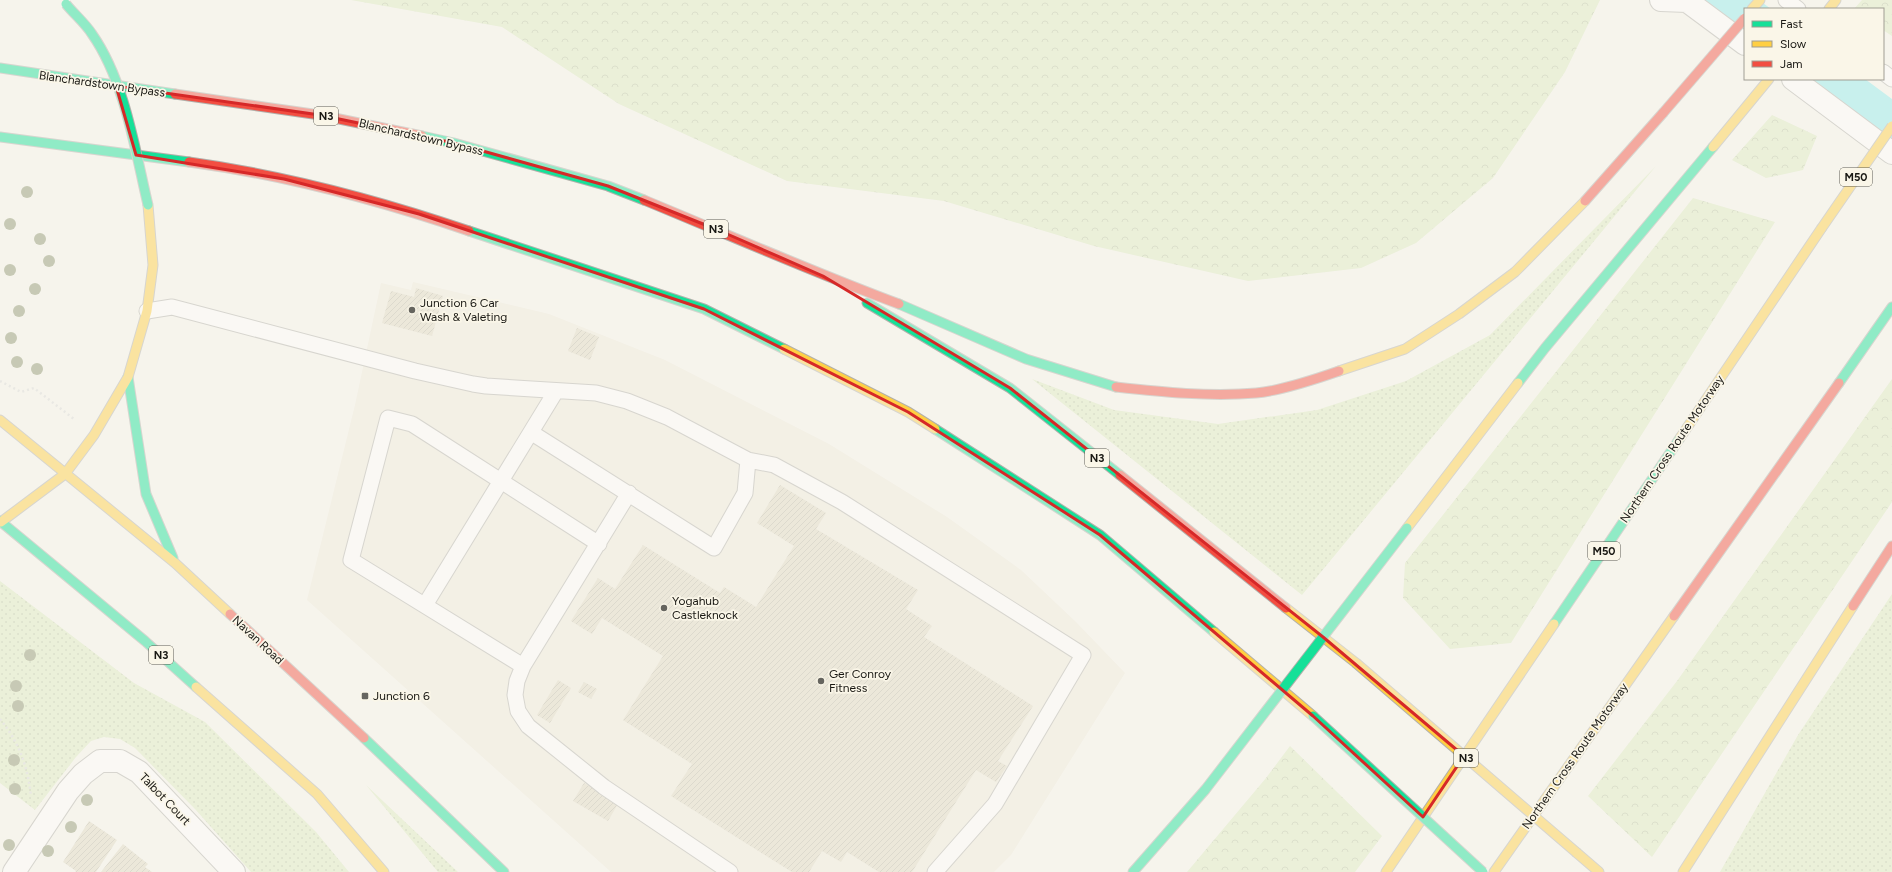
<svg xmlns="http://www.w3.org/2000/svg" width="1892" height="872" viewBox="0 0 1892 872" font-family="Figtree,sans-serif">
<defs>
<pattern id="grass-dots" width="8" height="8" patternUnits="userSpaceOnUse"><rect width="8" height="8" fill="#ddeac1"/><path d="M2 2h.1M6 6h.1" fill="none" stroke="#bdc8a5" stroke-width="1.8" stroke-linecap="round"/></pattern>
<pattern id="forest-crowns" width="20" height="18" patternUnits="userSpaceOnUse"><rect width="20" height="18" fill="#ddeac1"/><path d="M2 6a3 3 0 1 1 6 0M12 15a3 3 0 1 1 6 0" fill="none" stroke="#bdc8a5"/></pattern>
<pattern id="building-hatch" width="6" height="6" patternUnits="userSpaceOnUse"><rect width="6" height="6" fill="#dfd9c4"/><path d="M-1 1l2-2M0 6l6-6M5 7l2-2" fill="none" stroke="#bfbaa8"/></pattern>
</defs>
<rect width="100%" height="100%" fill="#f6f4ec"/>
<path fill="#efeadb" d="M413 282 549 314 665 360 829 444 947 517 1021 570 1076 622 1125 673 1011 855 994 872H611L307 600 355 405 381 283 411 290Z"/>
<path fill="url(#grass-dots)" d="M1656 166 1302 595 1032 379 1114 410 1218 424 1317 410 1406 381 1490 335Z
M0 581 134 683 205 722 316 832 349 872H251L195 809 135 748 120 739 104 737 91 741 76 757 35 810 0 783Z
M1892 594V872H1720L1798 735Z
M366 785 458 872H438Z"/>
<path fill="url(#forest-crowns)" d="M351 0H1600L1565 72 1493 178 1416 243 1361 268 1248 281 1094 246 944 201 787 181 619 104 502 27Z
M1862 0H1892V36L1883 30V9H1854Z
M1772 115 1817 136 1803 170 1766 178 1732 160Z
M1693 198 1775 222 1511 643 1450 649 1403 598 1405 563Z
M1892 379V502L1652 857 1588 796 1677 681Z
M1290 746 1382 836 1355 872H1187L1266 778Z"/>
<path fill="#91ebee" d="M1705 0H1759L1771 9H1745V30Z
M1809 79H1865L1892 99V141Z"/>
<path fill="url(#building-hatch)" d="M416 288 443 296 432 336 382 323 391 291 414 297Z
M577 328 599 337 590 360 568 351Z
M780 485 826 513 816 529 918 590 906 609 932 626 924 637 1033 706 998 761 1007 766 996 782 976 770 912 872H879L847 852 841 862 822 851 809 872H792L671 796 692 764 623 720 663 656 602 618 592 634 571 621 598 578 615 589 643 545 720 593 724 587 756 607 794 546 757 523Z
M558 680 571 688 550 723 537 715Z
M584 682 597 689 591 699 578 692Z
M584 783 619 802 608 821 573 801Z
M89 821 117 840 96 872H75L76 871 63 862Z
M123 844 148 864 145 867 152 872H101Z"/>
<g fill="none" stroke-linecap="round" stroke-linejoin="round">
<defs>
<path id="lane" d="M1786 0 1798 9
M1883 72 1892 79
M147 311 172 307 415 371 473 384 486 386 596 393 627 401 667 417 748 460 745 493 714 548 532 433
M748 460 774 465 842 502 1083 655 995 804 935 872
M599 544 412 424 388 418 351 560 523 666 629 493
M425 605 556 391
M523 666 517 681 515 695 518 711 528 726 604 787 730 872"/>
<path id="street" d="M1661 0 1687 1 1745 44
M1793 79 1892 153
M14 872 68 791 83 774 100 761H120L139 772 234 872"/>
<path id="fast" d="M0 68 175 94
M422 136 454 143 608 186 644 200
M0 137 189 162
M469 231 704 309 784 349
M867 303 1010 388 1120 475
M899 304 1026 359 1116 387
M128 377 146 494 173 558
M1518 383 1545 348 1713 147
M1839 383 1892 307
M935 429 1100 535 1214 632
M0 521 145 641 196 687
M1554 624 1680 438
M364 738 504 872
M1133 872 1205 790"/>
<path id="slow" d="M1752 9 1760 0
M1829 9 1836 0
M1713 147 1769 79
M784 349 908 412 935 429
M1339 371 1405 349 1459 314 1515 272 1585 201
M0 420 175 563 230 614
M1680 438 1821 229
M1 522 65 474 94 435 128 377 147 311 153 265 148 205
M1407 528 1518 383
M1286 608 1356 663
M1214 632 1313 716
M196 687 317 794 384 872
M1577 853 1599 872
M1386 872 1554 624
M1494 872 1674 616
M1683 872 1853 606"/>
<path id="jam" d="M175 94 320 115 422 136
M189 162C284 175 378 200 469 231
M644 200C729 235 813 272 899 304
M1585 201 1663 113
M1116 387C1162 392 1210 397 1256 393 1280 391 1316 379 1339 371
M1120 475 1286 608
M1853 606 1892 546
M230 614 364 738
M1674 616 1839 383"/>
</defs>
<use href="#lane" stroke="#b2b0ab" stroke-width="17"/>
<use href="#street" stroke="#b2b0ab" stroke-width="24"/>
<use href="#fast" stroke="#b2b0ab" stroke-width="11"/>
<use href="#slow" stroke="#b2b0ab" stroke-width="11"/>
<use href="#jam" stroke="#b2b0ab" stroke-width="11"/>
<path stroke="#d9d9d7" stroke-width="2.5" stroke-dasharray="2 3" stroke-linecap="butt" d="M0 381 21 392 34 388 74 419
M0 719C19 742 28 767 31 797"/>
<use href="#lane" stroke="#fefdfc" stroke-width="15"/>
<use href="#street" stroke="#fefdfc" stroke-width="22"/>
<use href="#fast" stroke="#16e098" stroke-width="9"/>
<use href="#slow" stroke="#ffcf43" stroke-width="9"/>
<use href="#jam" stroke="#f24e42" stroke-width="9"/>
<defs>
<path id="fast-bridge" d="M66 4C74 14 85 23 92 34 125 81 135 150 148 205
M1313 716 1483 872
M1205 790 1407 528"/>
<path id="slow-bridge" d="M1821 229 1892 126
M1356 663 1577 853"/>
<path id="jam-bridge" d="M1663 113 1745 18"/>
</defs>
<use href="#fast-bridge" stroke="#b2b0ab" stroke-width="11" stroke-linecap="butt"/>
<use href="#slow-bridge" stroke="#b2b0ab" stroke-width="11" stroke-linecap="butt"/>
<use href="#jam-bridge" stroke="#b2b0ab" stroke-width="11" stroke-linecap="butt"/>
<use href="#fast-bridge" stroke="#16e098" stroke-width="9"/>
<use href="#slow-bridge" stroke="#ffcf43" stroke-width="9"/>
<use href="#jam-bridge" stroke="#f24e42" stroke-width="9"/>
</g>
<g fill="#8f9671">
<circle cx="27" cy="192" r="6"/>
<circle cx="10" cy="224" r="6"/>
<circle cx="40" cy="239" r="6"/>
<circle cx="49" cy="261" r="6"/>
<circle cx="10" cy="270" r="6"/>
<circle cx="35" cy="289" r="6"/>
<circle cx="19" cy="311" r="6"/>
<circle cx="11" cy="338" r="6"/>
<circle cx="17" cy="362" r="6"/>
<circle cx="37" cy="369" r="6"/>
<circle cx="30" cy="655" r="6"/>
<circle cx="16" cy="686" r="6"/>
<circle cx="18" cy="706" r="6"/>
<circle cx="14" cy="760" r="6"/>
<circle cx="15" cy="789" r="6"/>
<circle cx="87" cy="800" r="6"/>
<circle cx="71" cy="827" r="6"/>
<circle cx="9" cy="845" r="6"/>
<circle cx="48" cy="851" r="6"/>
</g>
<path d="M0 0H1892V872H0ZM116 86 320 115 454 143 608 186 718 230 823 276 1010 388 1323 637 1464 756 1423 817 1313 716 1100 535 908 412 704 309 419 214 284 179 136 155Z" fill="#f6f4ec" fill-opacity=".55" fill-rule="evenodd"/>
<path fill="none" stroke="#d62828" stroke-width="3" stroke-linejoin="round" d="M116 86 320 115 454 143 608 186 718 230 823 276 1010 388 1323 637 1464 756 1423 817 1313 716 1100 535 908 412 704 309 419 214 284 179 136 155Z"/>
<g fill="#66655f" stroke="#faf6e8" stroke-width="1.5">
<circle cx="412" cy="310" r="4"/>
<circle cx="664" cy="608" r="4"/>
<circle cx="821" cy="681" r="4"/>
<rect x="361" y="692" width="8" height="8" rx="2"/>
</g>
<g text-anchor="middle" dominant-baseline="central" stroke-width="3.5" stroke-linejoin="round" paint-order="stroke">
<g fill="#faf6e8" stroke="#5c5b53" stroke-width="1">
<rect x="314" y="107" width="24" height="18" rx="3"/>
<rect x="1840" y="168" width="32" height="18" rx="3"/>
<rect x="704" y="220" width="24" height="18" rx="3"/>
<rect x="1085" y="449" width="24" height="18" rx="3"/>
<rect x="1588" y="542" width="32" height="18" rx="3"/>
<rect x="149" y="646" width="24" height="18" rx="3"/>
<rect x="1454" y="749" width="24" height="18" rx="3"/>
</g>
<g font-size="11" font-weight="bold" fill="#191813">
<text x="326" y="116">N3</text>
<text x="1856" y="177">M50</text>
<text x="716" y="229">N3</text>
<text x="1097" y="458">N3</text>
<text x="1604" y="551">M50</text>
<text x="161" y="655">N3</text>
<text x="1466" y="758">N3</text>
</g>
<g font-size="12" fill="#191813" stroke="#faf6e8">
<text transform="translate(102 84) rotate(8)">Blanchardstown Bypass</text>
<text transform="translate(421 137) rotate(13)">Blanchardstown Bypass</text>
<text transform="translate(1672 449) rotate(-56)">Northern Cross Route Motorway</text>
<text transform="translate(258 640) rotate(43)">Navan Road</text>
<text transform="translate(1575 756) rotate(-55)">Northern Cross Route Motorway</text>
<text transform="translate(165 799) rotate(46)">Talbot Court</text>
</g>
<g font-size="12" fill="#191813" stroke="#faf6e8" text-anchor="start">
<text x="420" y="303">Junction 6 Car<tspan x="420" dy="14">Wash &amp; Valeting</tspan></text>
<text x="672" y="601">Yogahub<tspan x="672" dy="14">Castleknock</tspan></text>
<text x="829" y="674">Ger Conroy<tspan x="829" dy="14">Fitness</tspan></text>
<text x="373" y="696">Junction 6</text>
</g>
</g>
<rect x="1744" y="8" width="140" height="72" fill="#faf6e8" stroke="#a09d93"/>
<rect x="1752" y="21" width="20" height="6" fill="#16e098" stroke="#a09d93"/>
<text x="1780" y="28" font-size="12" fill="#191813">Fast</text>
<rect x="1752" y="41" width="20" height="6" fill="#ffcf43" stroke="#a09d93"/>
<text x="1780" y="48" font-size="12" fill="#191813">Slow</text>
<rect x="1752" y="61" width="20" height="6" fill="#f24e42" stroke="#a09d93"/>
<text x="1780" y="68" font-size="12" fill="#191813">Jam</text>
</svg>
